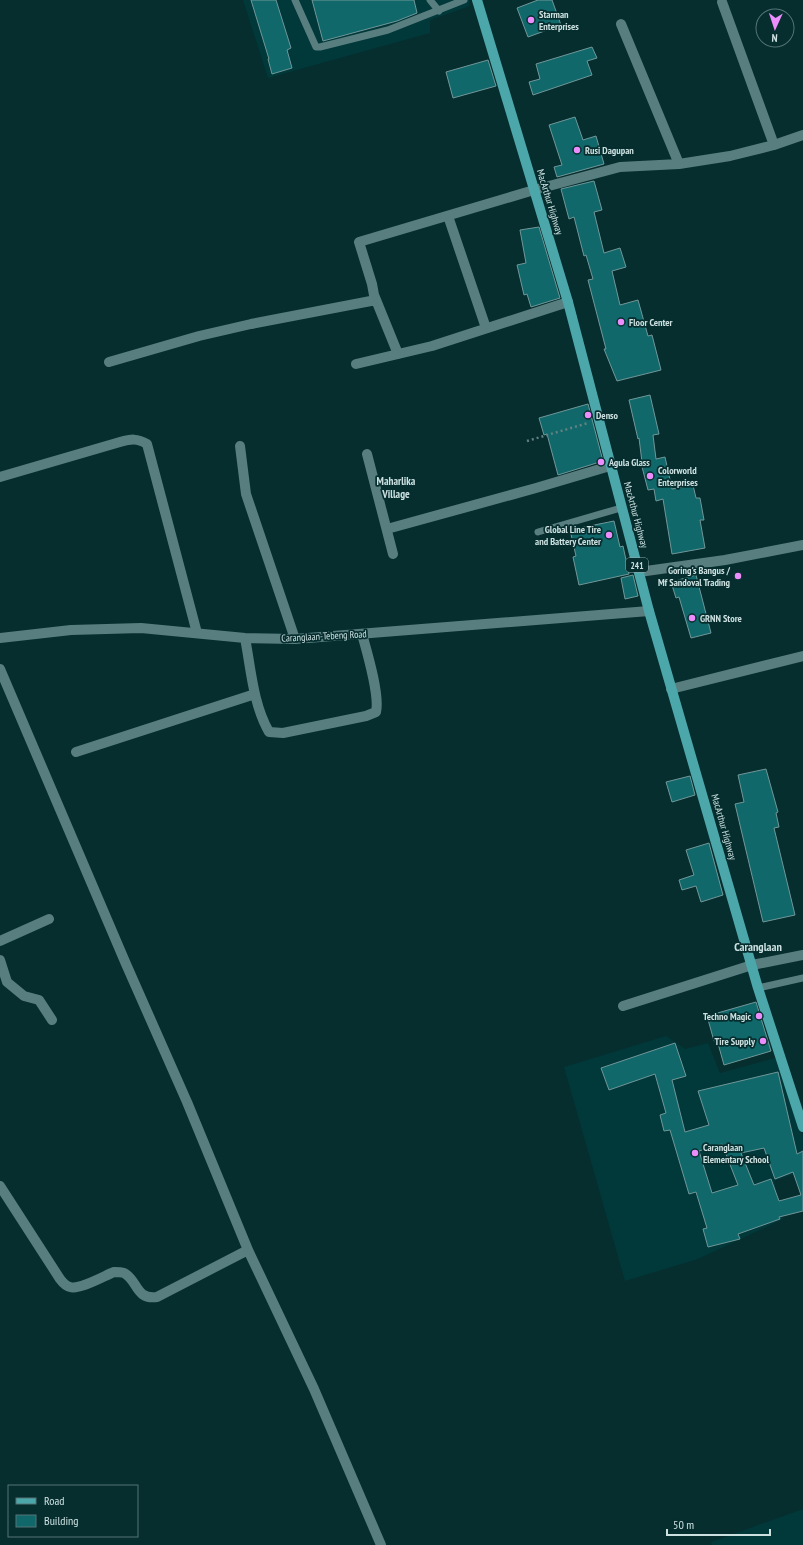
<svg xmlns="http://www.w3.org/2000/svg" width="803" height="1545" viewBox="0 0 803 1545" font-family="'PT Sans Narrow',sans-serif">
<rect width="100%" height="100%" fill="#062e2f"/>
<path fill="#01383a" d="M243 0H469L470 6 430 20V33L268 78Z
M666 1036 685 1049 708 1043 720 1073 779 1057 803 1136V1171L774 1181 783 1219 698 1259 625 1281 564 1067Z
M803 1509V1545H712L711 1542Z"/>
<path fill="#10686b" stroke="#719798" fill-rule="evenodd" d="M251 0H276L291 48 287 50 292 68 272 74 268 59H269Z
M312 0H414L417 13 397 21 323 41Z
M538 0H552L561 25 528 37 517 8Z
M592 47 597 58 587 61 592 75 533 95 529 82 540 79 536 64Z
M488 60 496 86 453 98 446 72Z
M575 117 583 140 596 136 604 164 557 177 554 167 562 165 549 125Z
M594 181 602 210 594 212 604 253 620 248 626 267 612 271 620 305 638 300 648 336 652 335 661 370 617 381 604 349H606L588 280 593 279 586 255 584 256 574 217 569 219 561 189Z
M539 227 560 298 531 307 527 294 524 295 517 265 526 263 520 230Z
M650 395 659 434 653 435 656 459 665 457 672 489 693 485 696 498H700L704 520H700L705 548 672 554 663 499 656 501 654 489 648 490 641 463 642 462 639 438 638 439 629 400Z
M588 404 603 461 558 475 547 434 544 435 539 418Z
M614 521 620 547 623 546 629 574 579 585 573 557 576 556 570 530Z
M633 575 638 596 625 599 621 578Z
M696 575 711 633 691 638 679 597 676 598 671 582Z
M766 769 778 812 776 813 779 827 774 828 795 915 763 922 735 804 744 802 738 775Z
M690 776 695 795 672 802 666 782Z
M709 843 723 895 701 902 696 886 682 890 679 880 694 875 686 850Z
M756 1002 771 1051 724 1065 717 1040 714 1041 707 1016Z
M675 1043 686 1076 672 1080 685 1132 709 1125 698 1091 778 1072 797 1154 803 1151V1211L779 1217 780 1219 738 1234 740 1239 708 1247 703 1229 707 1228 696 1192 689 1194 670 1130 664 1131 660 1115 666 1113 655 1074 609 1090 601 1068ZM722 1144 738 1185 712 1193 699 1151ZM764 1148 775 1179 793 1172 801 1195 779 1201 771 1179 754 1185 741 1153Z"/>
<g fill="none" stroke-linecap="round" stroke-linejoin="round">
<path stroke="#638182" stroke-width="2.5" stroke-dasharray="2 3" stroke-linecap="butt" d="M527 441 588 423"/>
<path stroke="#597e80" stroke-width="7" d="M295 0 316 47H320L388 30 464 0
M430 0 439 11
M538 532 621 508
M758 988 803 978"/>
<path stroke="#597e80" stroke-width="10" d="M722 2 774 145
M621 24 679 164
M448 216 486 328
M398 354 374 295 372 284 359 242 534 190 620 167 679 164 730 156 774 145 803 135
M109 362 199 336 251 324 376 300
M356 364 432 346 568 302
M240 446 246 494 295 639
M367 454 393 554
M0 477 120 442C131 439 137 438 147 444L197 633
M387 529 536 488 610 466
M639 572 725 560 803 545
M0 638 71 630 141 628 245 638 295 639 649 611
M245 638C251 669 253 704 269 732L283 733 366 716 376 712C380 695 367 652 362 634
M0 669 126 964 187 1102 248 1250 314 1389 381 1545
M671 689 803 656
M76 752 255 694
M0 941 49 919
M0 960 7 982 24 996 39 1000 52 1020
M623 1006 752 965 803 955
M0 1186 60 1279C63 1283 66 1286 70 1287 80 1290 104 1276 114 1272 117 1272 121 1272 124 1273 138 1280 135 1300 157 1297L248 1250"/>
<path stroke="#4ca7ab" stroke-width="10" d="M477 0 568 302 649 611 758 988 803 1127"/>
</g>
<g fill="#eb8dfb" stroke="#062e2f" stroke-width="1.5">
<circle cx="531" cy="20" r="4"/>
<circle cx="577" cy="150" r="4"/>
<circle cx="621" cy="322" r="4"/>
<circle cx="588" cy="415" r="4"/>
<circle cx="601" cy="462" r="4"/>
<circle cx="650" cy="476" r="4"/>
<circle cx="609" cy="535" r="4"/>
<circle cx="738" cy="576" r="4"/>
<circle cx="692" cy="618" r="4"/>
<circle cx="759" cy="1016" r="4"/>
<circle cx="763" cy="1041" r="4"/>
<circle cx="695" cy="1153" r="4"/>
</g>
<g text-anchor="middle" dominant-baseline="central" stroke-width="3.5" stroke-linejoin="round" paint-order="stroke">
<rect fill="#062e2f" stroke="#91abab" stroke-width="1" x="626" y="558" width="22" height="14" rx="3"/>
<g font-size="9" font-weight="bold" fill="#cce0e0">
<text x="637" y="565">241</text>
</g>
<g font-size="10" font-weight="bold" fill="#cce0e0" stroke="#062e2f" text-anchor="start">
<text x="539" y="14">Starman<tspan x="539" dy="12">Enterprises</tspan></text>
<text x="585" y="150">Rusi Dagupan</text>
<text x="629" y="322">Floor Center</text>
<text x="596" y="415">Denso</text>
<text x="609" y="462">Agula Glass</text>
<text x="658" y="470">Colorworld<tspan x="658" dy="12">Enterprises</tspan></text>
<text x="601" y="529" text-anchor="end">Global Line Tire<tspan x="601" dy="12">and Battery Center</tspan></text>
<text x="730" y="570" text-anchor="end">Goring's Bangus /<tspan x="730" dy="12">Mf Sandoval Trading</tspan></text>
<text x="700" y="618">GRNN Store</text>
<text x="751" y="1016" text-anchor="end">Techno Magic</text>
<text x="755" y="1041" text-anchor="end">Tire Supply</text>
<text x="703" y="1147">Caranglaan<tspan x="703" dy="12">Elementary School</tspan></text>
</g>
<g font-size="10" fill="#cce0e0" stroke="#062e2f">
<text transform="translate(550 202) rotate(73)">MacArthur Highway</text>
<text transform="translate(636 515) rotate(75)">MacArthur Highway</text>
<text transform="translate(324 636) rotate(-3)">Caranglaan-Tebeng Road</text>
<text transform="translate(724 827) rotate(74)">MacArthur Highway</text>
</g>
<g font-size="11" font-weight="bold" fill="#cce0e0" stroke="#062e2f">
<text x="396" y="481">Maharlika<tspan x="396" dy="13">Village</tspan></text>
</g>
<g font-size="12" font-weight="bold" fill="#cce0e0" stroke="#062e2f">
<text x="758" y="946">Caranglaan</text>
</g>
</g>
<rect x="8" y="1485" width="130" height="52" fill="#062e2f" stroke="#557576"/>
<rect x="16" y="1498" width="20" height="6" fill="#4ca7ab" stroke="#557576"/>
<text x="44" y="1505" font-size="12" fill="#cce0e0">Road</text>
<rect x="16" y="1515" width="20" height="12" fill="#10686b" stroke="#557576"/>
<text x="44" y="1525" font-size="12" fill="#cce0e0">Building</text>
<g transform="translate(775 28) rotate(183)"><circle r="19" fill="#062e2f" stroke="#557576"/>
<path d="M0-3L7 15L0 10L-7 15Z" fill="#eb8dfb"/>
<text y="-6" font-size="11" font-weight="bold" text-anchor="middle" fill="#cce0e0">N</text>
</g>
<path d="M667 1529v6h103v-6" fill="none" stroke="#cce0e0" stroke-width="2"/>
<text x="673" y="1529" font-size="12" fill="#cce0e0" stroke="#062e2f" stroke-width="3" paint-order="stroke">50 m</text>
</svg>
